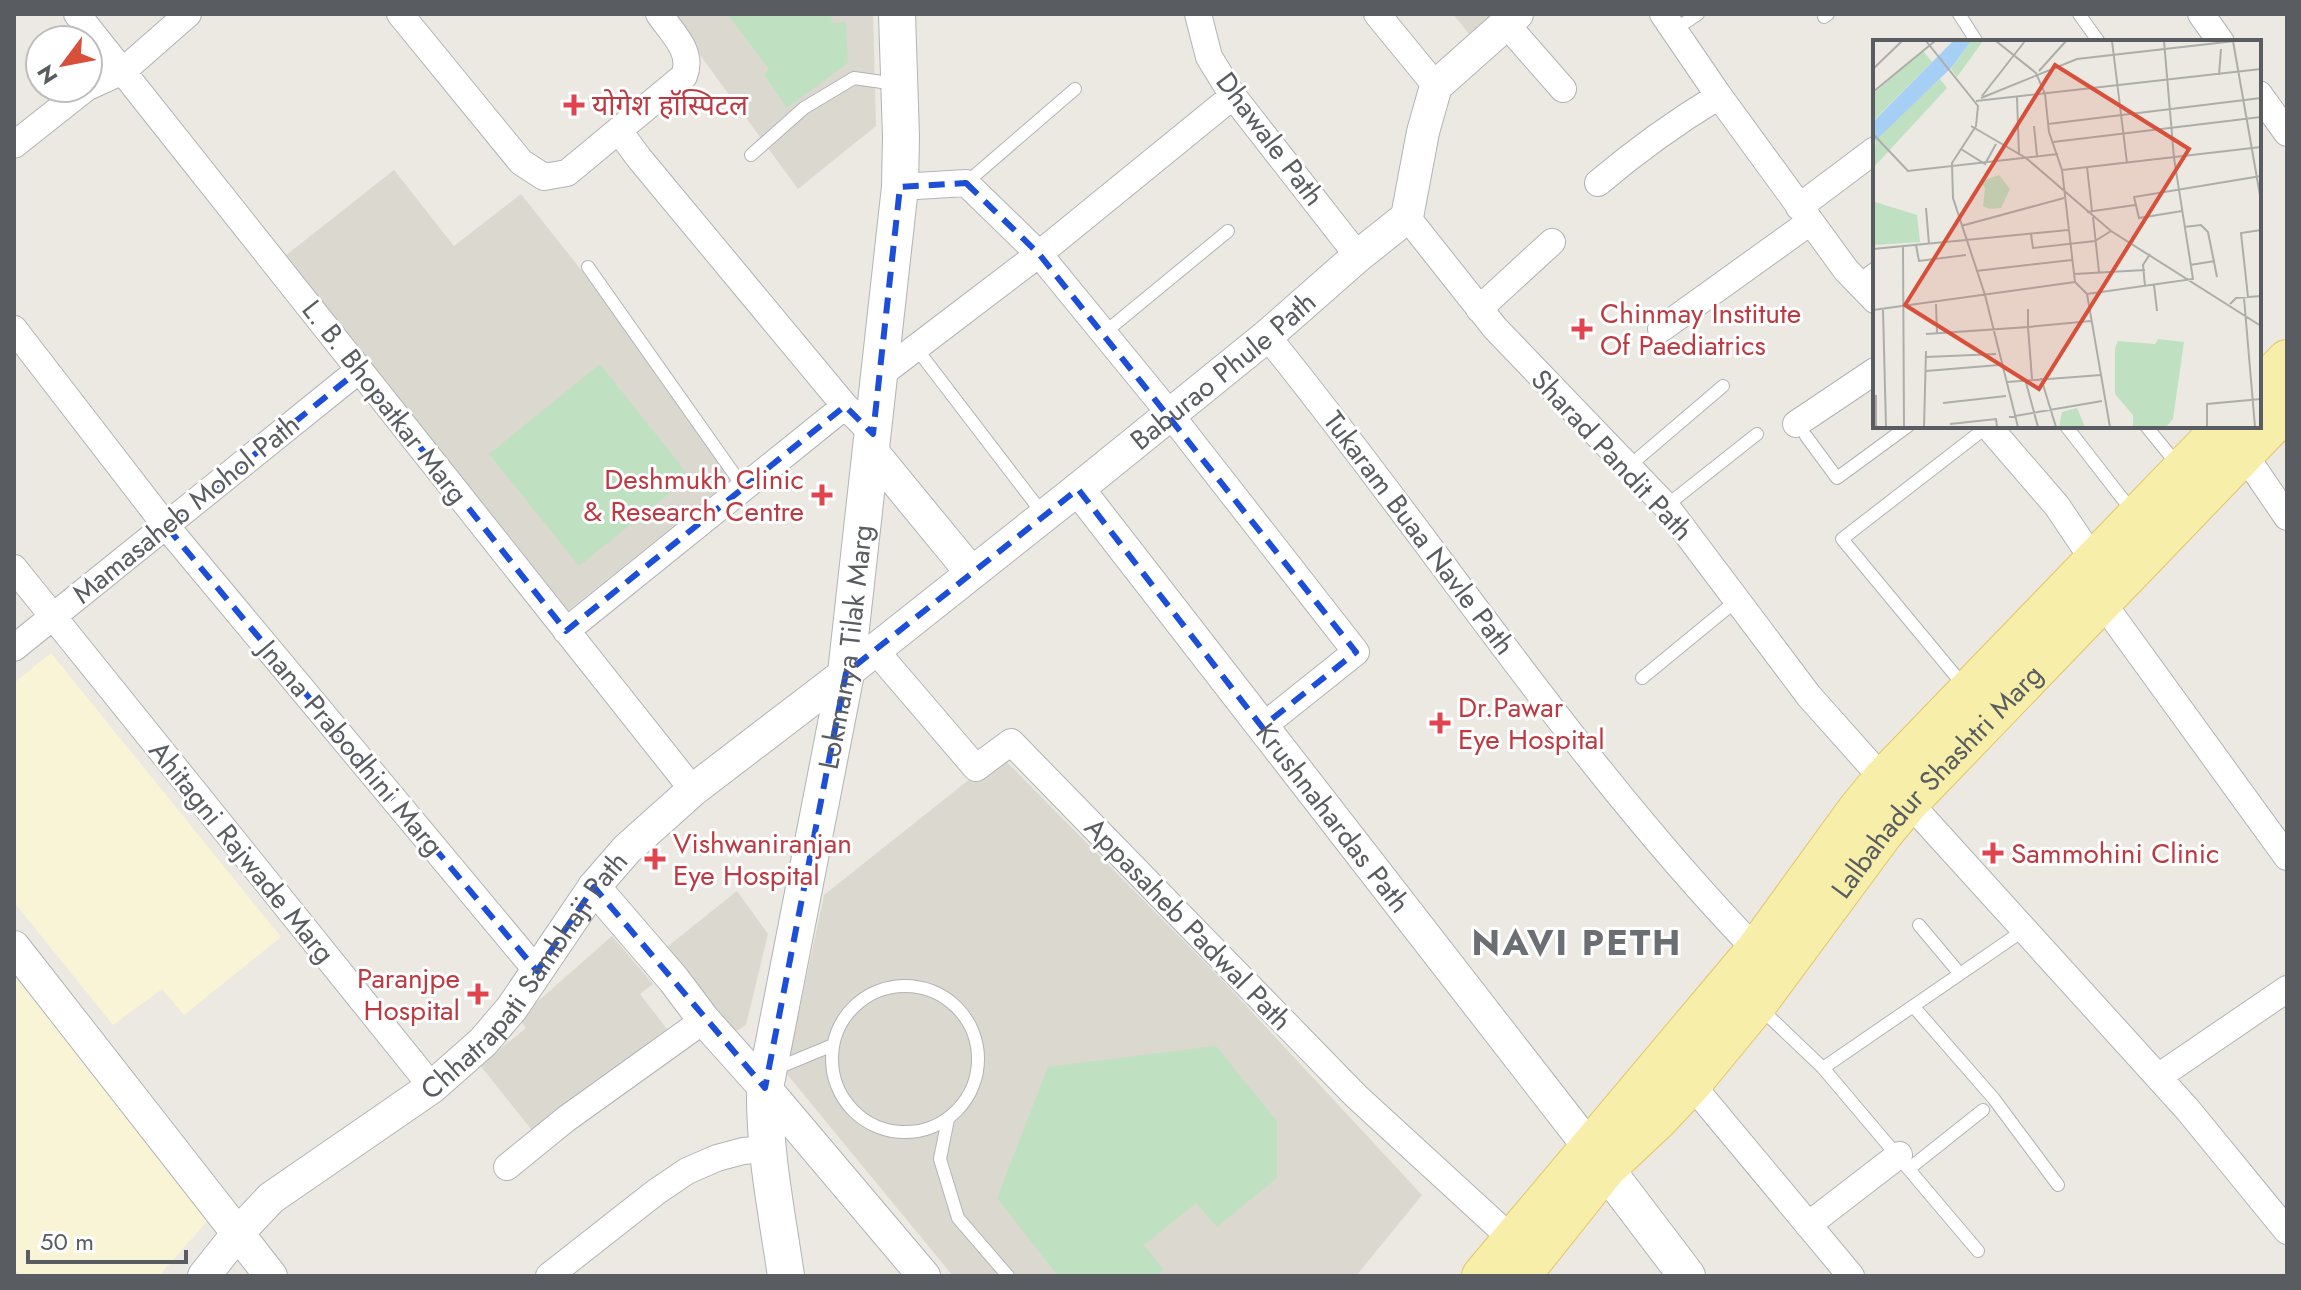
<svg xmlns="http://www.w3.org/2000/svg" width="2301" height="1290" viewBox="0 0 2301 1290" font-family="Jost,'Noto Sans Devanagari',sans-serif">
<rect width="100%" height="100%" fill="#ebe9e1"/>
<path fill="#faf4d7" d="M51 653 281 937 184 1015 162 989 113 1025 14 902V683Z
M14 970 209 1219 159 1276H22L14 1269Z"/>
<path fill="#dbd8cf" d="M670 14H873L876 126 798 189Z
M1453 14H1501L1473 39Z
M394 170 454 246 521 194 741 472 566 612 285 256Z
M1000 755 1225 983 1422 1195 1356 1276H953L786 1073 824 895Z
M737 891 768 934 746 1025 738 1030H729L662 951Z
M612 936 653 984 640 994 667 1029 535 1134 480 1065 526 1028 519 1018Z"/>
<path fill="#bfe1c1" d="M727 14H831L832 23 846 22 848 63 787 108 764 74 769 69Z
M600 364 690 477 579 566 489 454Z
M1216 1046 1277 1121V1178L1217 1227 1196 1203 1144 1245 1164 1270 1157 1276H1058L997 1198 1048 1067Z"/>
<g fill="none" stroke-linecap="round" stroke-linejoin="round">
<defs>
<path id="service" d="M1959 14 1977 42
M2079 14 2099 42
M1824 17 1828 14
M1674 30 1698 14
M751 155 804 108 854 78 896 84
M966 183 1075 89
M588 267 744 488
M1857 281 1875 268
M1104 333 1228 231
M916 348 1043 514
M2066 426 2132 511
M2146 426 2177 464
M1806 436 1837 478 1908 426
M1628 467 1723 386
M1666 506 1757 434
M1642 678 1737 600
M1964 686 1842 539 1988 426
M1919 925 1960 974
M832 1059a73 73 0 1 1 146 0a73 73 0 1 1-146 0Z
M1913 1006 1994 1099 2058 1185
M1759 1007 1823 1068 1978 1251
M1823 1068 2024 930
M775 1069 833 1045
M948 1119 940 1159 958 1218 1008 1276
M1910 1168 1983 1110"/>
<path id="minor" d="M77 14 693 790
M400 14 521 162 544 177 567 173 684 76C694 52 672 33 659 14
M1198 14 1209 57 1233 96 1358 256
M1377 14 1436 86
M1663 14 1719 96 1846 270 1875 300
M2201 14 2221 42
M1506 24 1563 89
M88 87 123 71 188 14
M2259 94 2287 133
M619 131 639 158 845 406 873 434
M14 145 86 88
M1598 183C1637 150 1676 122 1719 96
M900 187 966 183 1039 254 1170 414 1356 652 1262 727
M1799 207 1875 150
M1407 217 1495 328 1666 506 1809 696 1883 779 1924 819 2188 1110 2287 1231
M1479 309 1552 242
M14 329 166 526 537 971
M1661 329 1810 222
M1267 336C1432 539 1574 761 1756 950
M880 375 1039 254 1233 96
M1796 424 1875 371
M1988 426 2057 506 2094 561 2102 602 2287 857
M2244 454 2287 517
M14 568 432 1087
M566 631 845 406
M14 648 359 370
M875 650 976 768 1011 742 1356 1096 1513 1240
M2158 1077 2287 989
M1691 1084 1851 1276
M507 1167 566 1119 704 1020
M1808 1225 1899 1155
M549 1276 656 1192 687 1171 717 1158 743 1151 768 1149"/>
<g id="tertiary">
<path d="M870 449 971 572"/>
<path id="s1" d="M1078 489 1589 1147"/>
<path d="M594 887 674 980 704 1020 765 1088 924 1276"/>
<path d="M14 947 271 1276"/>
<path id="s2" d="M204 1276 238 1233 271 1198 432 1087 483 1042 512 1008 594 887 627 849 693 790 846 673 1078 489 1267 336 1358 256 1407 217 1423 132 1436 86 1517 14"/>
</g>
<g id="secondary">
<path d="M1589 1147 1687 1276"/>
<path id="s3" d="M786 1276C777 1214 764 1151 765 1088L846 673 900 187 901 137 897 14"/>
</g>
<g id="primary">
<path d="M2259 389 2287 360"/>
<path d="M1482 1276 1756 950 1856 812 1883 779 2224 426"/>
<path id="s4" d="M1520 1276 1606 1168 1657 1120 1691 1084 1756 1005 1883 833 1909 802 2287 409"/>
</g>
</defs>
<use href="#service" stroke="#b1b3b7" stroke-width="14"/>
<use href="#minor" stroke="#b1b3b7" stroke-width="28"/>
<use href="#tertiary" stroke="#b1b3b7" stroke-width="34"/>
<use href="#secondary" stroke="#b0b3b7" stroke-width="38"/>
<use href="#primary" stroke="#e3c662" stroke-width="42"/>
<use href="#service" stroke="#fff" stroke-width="12"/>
<use href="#minor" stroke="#fff" stroke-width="26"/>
<use href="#tertiary" stroke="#fff" stroke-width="32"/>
<use href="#secondary" stroke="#fff" stroke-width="36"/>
<use href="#primary" stroke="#f7eeaa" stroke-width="40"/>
</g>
<path fill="none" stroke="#1d4ed8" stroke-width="6" stroke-dasharray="16 10" stroke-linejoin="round" d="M966 183 1039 254 1356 652 1262 727 1078 489 846 673 765 1088 594 887 537 971 166 526 359 370 566 631 845 406 873 434 900 187Z"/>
<g fill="#e0444e" stroke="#fff" stroke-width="3">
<path d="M570 93h8v8h8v8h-8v8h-8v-8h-8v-8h8z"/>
<path d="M1578 317h8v8h8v8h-8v8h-8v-8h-8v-8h8z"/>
<path d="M818 483h8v8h8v8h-8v8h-8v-8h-8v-8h8z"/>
<path d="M1436 711h8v8h8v8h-8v8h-8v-8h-8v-8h8z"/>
<path d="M1989 841h8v8h8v8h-8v8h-8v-8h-8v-8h8z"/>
<path d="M651 847h8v8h8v8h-8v8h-8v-8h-8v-8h8z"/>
<path d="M474 982h8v8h8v8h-8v8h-8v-8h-8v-8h8z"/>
</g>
<g text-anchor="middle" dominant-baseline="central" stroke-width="6" stroke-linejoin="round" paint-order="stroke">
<g font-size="28" fill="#be3a42" stroke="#fff" text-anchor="start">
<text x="592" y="105">योगेश हॉस्पिटल</text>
<text x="1600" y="313">Chinmay Institute<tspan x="1600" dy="32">Of Paediatrics</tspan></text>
<text x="804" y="479" text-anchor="end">Deshmukh Clinic<tspan x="804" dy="32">&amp; Research Centre</tspan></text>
<text x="1458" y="707">Dr.Pawar<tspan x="1458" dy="32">Eye Hospital</tspan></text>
<text x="673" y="843">Vishwaniranjan<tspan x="673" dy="32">Eye Hospital</tspan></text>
<text x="2011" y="853">Sammohini Clinic</text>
<text x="460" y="978" text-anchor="end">Paranjpe<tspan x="460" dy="32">Hospital</tspan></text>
</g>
<g font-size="28" fill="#595c60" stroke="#fff">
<text transform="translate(1270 139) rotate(53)">Dhawale Path</text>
<text stroke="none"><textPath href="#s2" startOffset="1372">Baburao Phule Path</textPath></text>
<text transform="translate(385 402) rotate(52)">L. B. Bhopatkar Marg</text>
<text transform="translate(1612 455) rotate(47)">Sharad Pandit Path</text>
<text transform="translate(186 509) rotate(-39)">Mamasaheb Mohol Path</text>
<text transform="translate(1419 533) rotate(53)">Tukaram Buaa Navle Path</text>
<text stroke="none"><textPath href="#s3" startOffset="638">Lokmanya Tilak Marg</textPath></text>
<text transform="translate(351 748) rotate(50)">Jnana Prabodhini Marg</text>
<text stroke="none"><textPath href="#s4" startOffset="648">Lalbahadur Shashtri Marg</textPath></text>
<text stroke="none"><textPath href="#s1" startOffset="416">Krushnahardas Path</textPath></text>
<text transform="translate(242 852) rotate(51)">Ahitagni Rajwade Marg</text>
<text transform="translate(1188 924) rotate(46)">Appasaheb Padwal Path</text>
<text stroke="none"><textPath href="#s2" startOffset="444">Chhatrapati Sambhaji Path</textPath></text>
</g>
<g font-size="36" font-weight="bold" letter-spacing="2" fill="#6b6e72" stroke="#fff">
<text x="1577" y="942">NAVI PETH</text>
</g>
</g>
<g transform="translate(1873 40)">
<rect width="388" height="388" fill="#ebe9e1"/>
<path d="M98 1H110L84 37 78 29ZM50 11 59 22 0 81V54ZM67 39 74 48 0 128 3 99ZM126 135 137 149 128 168 116 169 110 166 112 148 107 142ZM285 299 311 302 300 379 294 386 260 387V375L242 354V308L245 301 282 304ZM204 368 212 387H186L189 372Z" fill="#bfe1c1"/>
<path d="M2 162 44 175 47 202 0 205Z" fill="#bfe1c1"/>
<path d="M80 1H98L79 27 0 103V82Z" fill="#a6cff6"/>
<path fill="none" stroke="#adada9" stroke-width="2" d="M53 1 105 66 103 86 79 123 80 158 112 255 145 387M123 1 163 33 172 54 176 92 189 130 202 242 214 254 237 387M239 1 254 123M360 1 388 161M0 29 29 1M166 31 193 1M346 35 348 9M0 52 62 1M109 56 152 1M144 57 146 115M108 58 204 19 362 1M103 61 388 29M175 84 388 58M98 86 153 118 238 191 388 286M161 86 164 116M0 94 35 131 185 114M180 102 388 77M88 109 112 124 123 104M214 127 219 171M189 130 388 107M53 168 56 204M309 171 266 178 261 157 388 136M214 172 262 165M220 177 226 232M88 186 191 158M311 187 328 185 335 192 344 237M158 194 160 208 222 201 238 191M93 200 195 190M43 205 46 221 93 215M30 206 31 387M0 209 93 200M317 225 342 221M103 231 199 220M201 234 272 230M281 245 284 271M272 246 270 225 277 214M214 254 320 239 301 118 291 1M375 257 368 193 388 190M371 258 382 387M63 264 64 293M357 264 363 258 388 256M0 270 202 242M10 270 13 387M53 294 155 287V269M53 317 123 314M53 331 126 325M168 338 183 387M152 339 165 387M159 339 155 287 218 281M134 342 228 335M3 355V387M70 363 133 356M136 377 229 361M77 384 123 379 124 387M51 387 53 311M334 387V364L388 359"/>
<path fill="#d84f3a" fill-opacity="0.15" stroke="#d84f3a" stroke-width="4" d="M182 25 316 109 166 349 32 265Z"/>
<rect width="388" height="388" fill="none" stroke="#595c60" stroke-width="4"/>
</g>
<rect width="2301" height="1290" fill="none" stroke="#595c60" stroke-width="32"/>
<g transform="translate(64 64) rotate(238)"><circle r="38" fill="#ffffff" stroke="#bdbebf" stroke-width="2"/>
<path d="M0-6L14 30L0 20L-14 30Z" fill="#d84f3a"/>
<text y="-12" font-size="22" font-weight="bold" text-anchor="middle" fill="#595c60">N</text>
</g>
<path d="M28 1250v12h158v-12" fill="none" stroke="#595c60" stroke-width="4"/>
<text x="40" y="1250" font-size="24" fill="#595c60" stroke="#ffffff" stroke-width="6" paint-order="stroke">50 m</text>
</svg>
